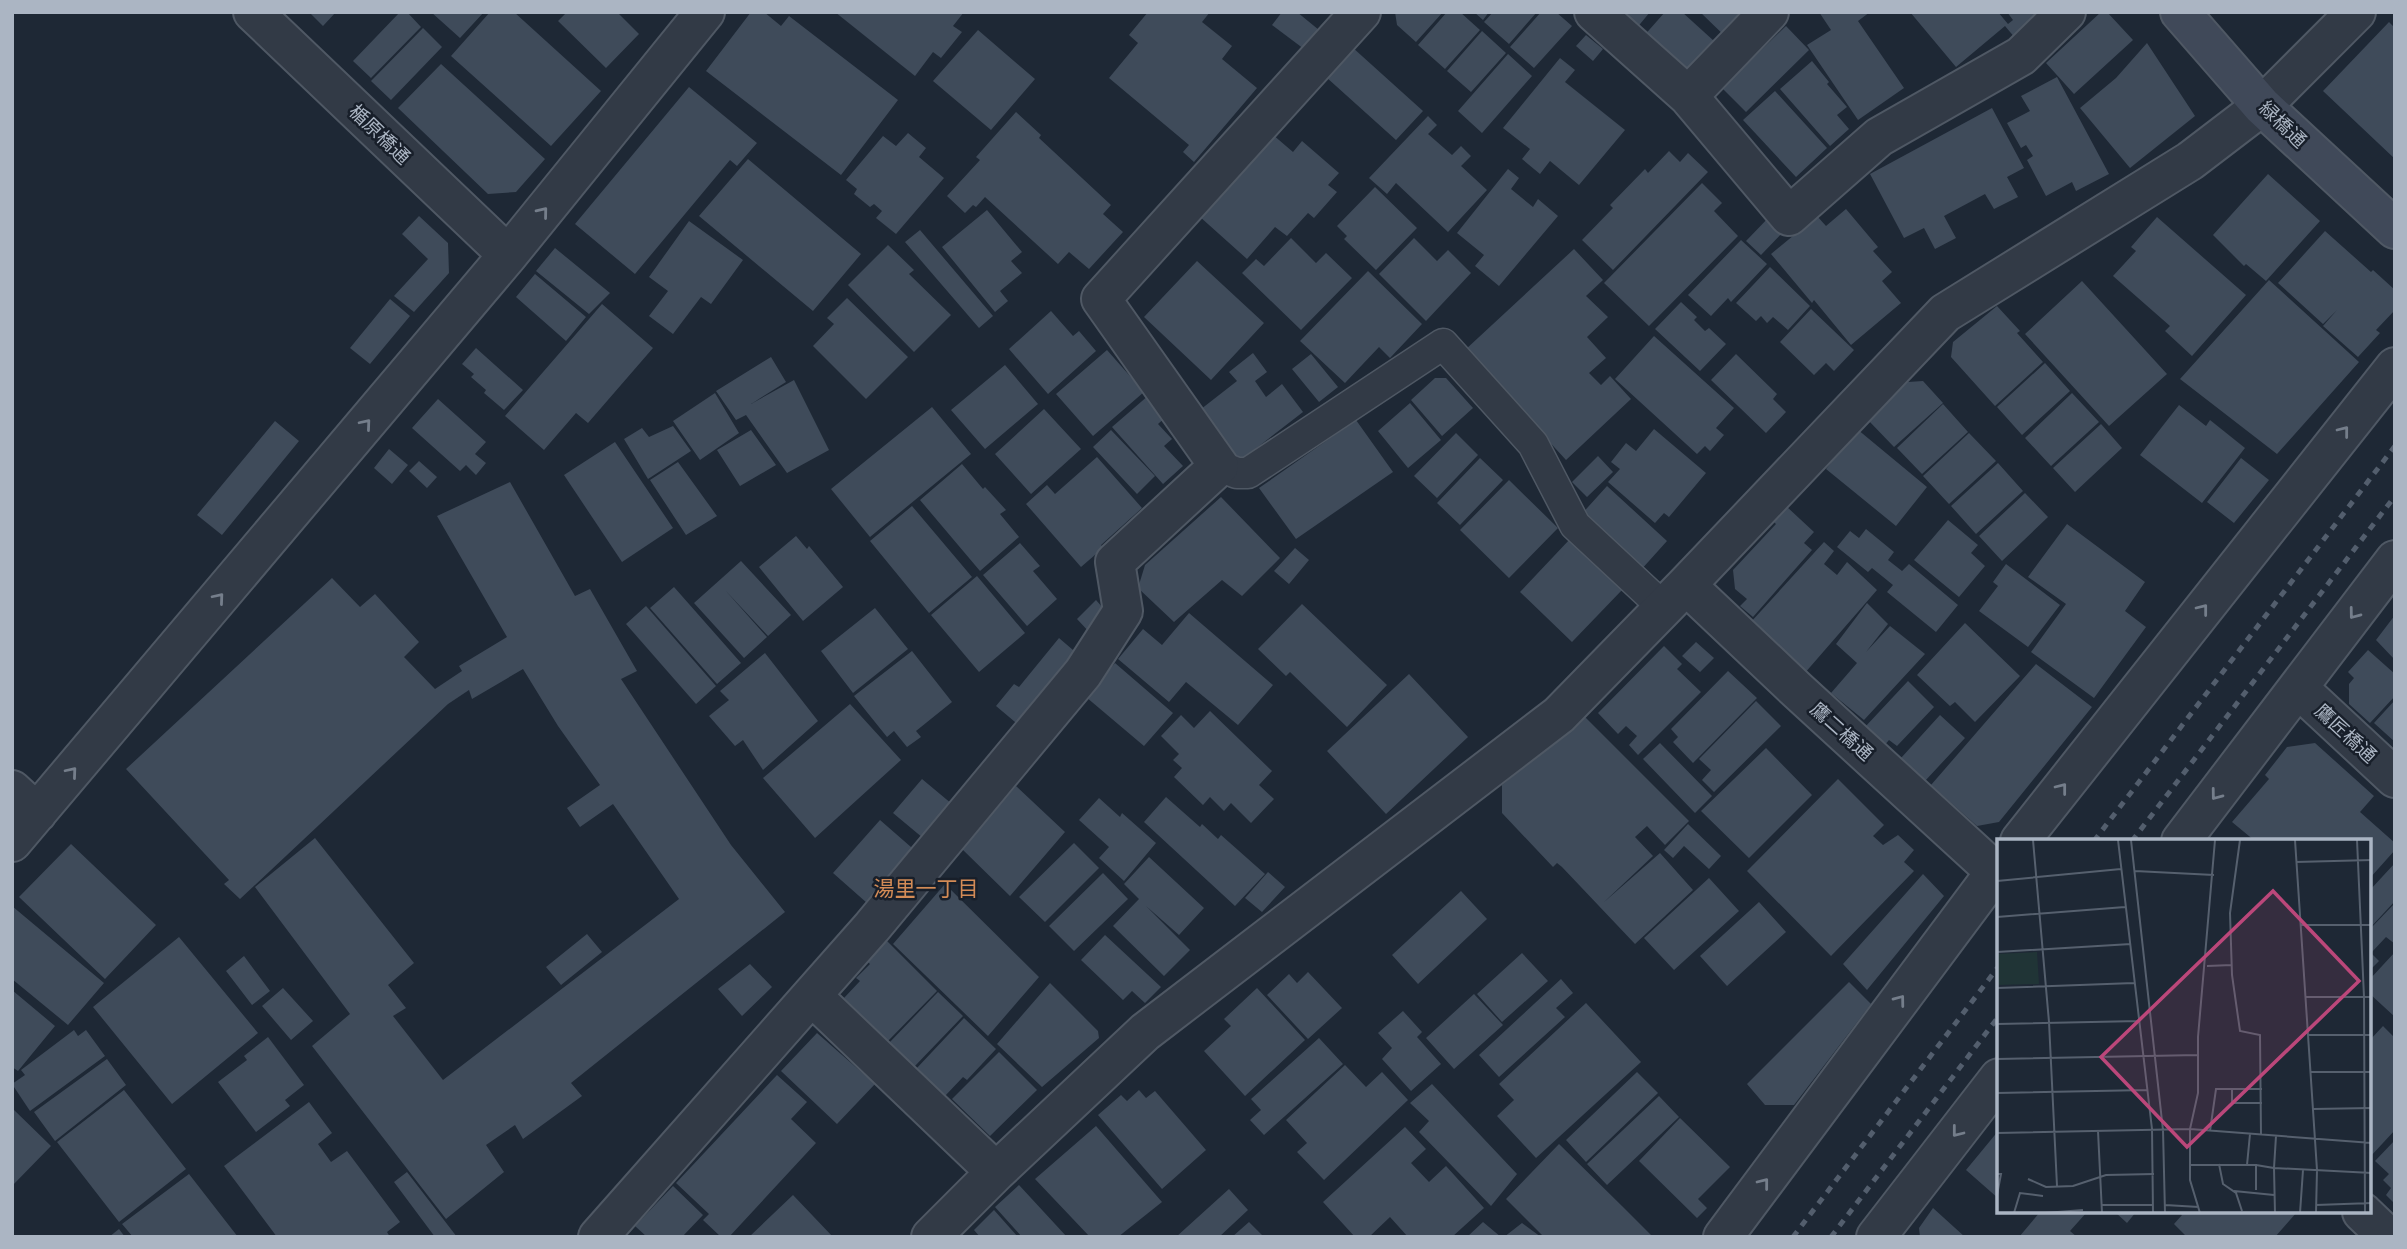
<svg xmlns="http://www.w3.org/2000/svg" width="2407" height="1249" viewBox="0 0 2407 1249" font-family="'Open Sans','Noto Sans JP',sans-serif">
<rect width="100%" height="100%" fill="#1e2835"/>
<path fill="#3f4b5a" d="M309 12H336L323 26Z
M400 12H407L421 27 371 78 353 61Z
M431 12H484L460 38Z
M490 12H514L601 91 551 146 451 56Z
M567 12H617L639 34 606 68 558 21Z
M751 12H764L781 26 789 16 898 100 841 175 706 71Z
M835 12H964L953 26 962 32 941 58 933 52 915 76Z
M1148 12H1210L1202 22 1232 46 1222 59 1257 88 1194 162 1183 152 1189 145 1109 78 1138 43 1129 35Z
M1282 12H1297L1319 30 1304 49 1272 25Z
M1395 12H1443L1416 42 1397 25Z
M1447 12H1460L1480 30 1445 69 1418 45Z
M1474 12H1489L1483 20Z
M1493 12H1537L1509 44 1484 22Z
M1541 12H1556L1572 26 1534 68 1510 47Z
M1605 12H1650L1631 35Z
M1665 12H1682L1725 51 1693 85 1642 38Z
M1700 12H1759L1731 42Z
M1819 12H1870L1858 21 1904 88 1858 120 1807 45 1831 30Z
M1910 12H1998L2008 24 2013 20 2007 12H2057L2021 45 2005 26 1956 67Z
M2101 12H2107L2133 40 2074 94 2046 63Z
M2389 22 2395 28V159L2323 91Z
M1786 26 1809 50 1746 112 1722 88Z
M423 28 442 47 391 100 371 81Z
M978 30 1035 79 991 130 933 81Z
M1482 31 1506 53 1471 92 1447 71Z
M1586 35 1603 49 1593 61 1576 46Z
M2147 43 2195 116 2130 168 2080 108 2116 78Z
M1352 47 1423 111 1396 140 1326 77Z
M1508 54 1532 76 1482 133 1458 111Z
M1560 58 1575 70 1565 82 1625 130 1579 185 1550 161 1540 174 1522 159 1530 149 1503 128Z
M1812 61 1829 82 1827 84 1847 107 1837 115 1849 129 1830 146 1780 89Z
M441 64 545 159 516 192 488 194 398 108Z
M2057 77 2109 174 2076 191 2072 182 2046 196 2027 160 2033 156 2026 145 2021 148 2007 123 2030 111 2021 96Z
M689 87 757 143 737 166 730 160 635 274 575 224Z
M1775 91 1827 148 1796 177 1743 120Z
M1992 108 2024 168 2007 177 2018 197 1994 209 1985 194 1944 216 1956 238 1935 249 1924 228 1904 238 1870 174Z
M1016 112 1041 135 1039 138 1111 205 1103 214 1123 232 1089 269 1069 252 1058 264 985 197 976 207 973 205 965 213 947 196 980 160 976 157Z
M1428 116 1437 125 1428 134 1452 155 1461 146 1471 156 1461 166 1487 190 1448 232 1396 183 1387 194 1369 178Z
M908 133 926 148 919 157 944 178 896 234 876 218 882 211 874 204 870 207 854 194 857 189 846 180 883 136 896 146Z
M1272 134 1293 152 1302 141 1339 173 1328 185 1337 192 1314 218 1308 213 1287 236 1275 227 1247 259 1199 216Z
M1669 151 1680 162 1688 153 1708 172 1613 270 1582 240 1613 208 1610 205 1645 169 1648 173Z
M748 159 861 254 813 311 699 216Z
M1508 169 1519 178 1511 189 1533 207 1538 199 1558 216 1499 286 1475 266 1484 255 1457 233Z
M2268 174 2320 221 2266 281 2246 264 2244 266 2213 235Z
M1702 183 1722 203 1714 211 1738 236 1649 326 1604 283Z
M1375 187 1417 228 1376 270 1344 239 1347 236 1337 226Z
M1846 209 1878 247 1873 251 1892 272 1882 281 1901 303 1851 345 1814 300 1812 303 1771 254 1817 216 1826 226Z
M987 210 1022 252 1011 261 1022 273 1000 291 1008 301 995 312 942 247Z
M1772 214 1787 228 1761 255 1746 241Z
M419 216 448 243 449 273 414 312 394 296 428 259 402 234Z
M2157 217 2246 295 2192 356 2165 331 2170 326 2113 276 2136 251 2131 247Z
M689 221 743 260 711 304 701 297 673 334 649 316 668 291 649 277Z
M920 230 993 316 979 328 905 242Z
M2325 231 2371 272 2373 270 2395 290V310L2376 330 2380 333 2358 357 2323 326 2337 310 2323 324 2278 283Z
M1291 238 1316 263 1326 253 1352 278 1301 330 1242 273 1256 259 1264 266Z
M1414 238 1437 261 1448 250 1471 273 1426 321 1379 274Z
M1741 240 1767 264 1731 302 1728 298 1711 316 1688 295Z
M888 245 914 270 909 274 951 315 914 352 848 285Z
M555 248 610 293 589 314 536 271Z
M1574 249 1603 280 1586 296 1608 317 1587 337 1606 358 1589 373 1601 385 1610 376 1631 399 1566 460 1465 350Z
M1197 261 1264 323 1211 380 1144 317Z
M1770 267 1810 306 1788 330 1773 317 1767 323 1761 316 1756 321 1736 303Z
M1368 271 1422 324 1390 358 1379 347 1345 383 1300 341Z
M535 274 586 317 566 341 516 297Z
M2269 280 2359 362 2277 454 2180 379Z
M2082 281 2167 374 2109 426 2025 334Z
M847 298 908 357 866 399 813 346 834 324 827 318Z
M390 299 410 316 370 364 350 348Z
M1681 302 1697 317 1694 320 1705 331 1709 328 1726 344 1700 371 1655 329Z
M602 304 653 348 588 423 576 413 544 450 505 416Z
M1997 306 2020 331 2017 333 2043 362 1995 406 1951 357 1953 342Z
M1811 309 1854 350 1834 371 1826 363 1814 375 1780 342Z
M1051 311 1073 336 1079 331 1096 351 1048 394 1009 349Z
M1654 336 1734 408 1716 428 1724 435 1710 451 1705 446 1697 454 1615 379Z
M476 348 523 390 504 410 484 393 486 390 471 377 474 374 462 364Z
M1107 350 1144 392 1093 436 1056 394Z
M1253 353 1267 372 1255 381 1266 397 1282 384 1303 412 1236 464 1196 413 1237 381 1229 372Z
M1311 354 1338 387 1319 402 1292 369Z
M1736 354 1777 394 1773 399 1786 412 1766 433 1711 380Z
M771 357 786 382 751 404 794 380 829 450 787 473 746 415 736 420 716 391Z
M2045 363 2070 391 2022 435 1997 407Z
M1005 365 1038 404 985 449 951 410Z
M1435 378H1446L1473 408 1442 436 1411 400Z
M1923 381 1943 403 1894 447 1868 420 1908 382Z
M715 393 739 433 700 460 673 421Z
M2072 393 2099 422 2051 466 2025 438Z
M1149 395 1167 416 1158 424 1172 439 1164 446 1183 466 1163 484 1112 427Z
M438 399 486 442 475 454 486 463 476 475 466 465 460 471 412 428Z
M1410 403 1441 440 1408 468 1378 431Z
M1943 404 1968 432 1922 474 1897 448Z
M2179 405 2206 426 2210 420 2245 448 2202 503 2140 455Z
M932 407 971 454 870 537 831 489Z
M1044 409 1081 449 1031 494 995 454Z
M1356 420 1393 472 1296 539 1259 488Z
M275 421 299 441 222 535 197 515Z
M2101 424 2122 448 2075 492 2053 468Z
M673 426 691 451 648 479 624 439 642 428 649 437Z
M1654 429 1706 473 1669 517 1664 513 1655 523 1608 482 1620 469 1611 462 1626 443 1636 451Z
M1857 429 1927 487 1896 526 1826 469Z
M751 430 776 465 740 486 717 450Z
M1111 430 1155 476 1137 494 1093 447Z
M1456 433 1478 455 1437 498 1414 476Z
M1969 433 1996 461 1949 504 1923 476Z
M615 442 673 528 622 562 564 475Z
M389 449 408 465 392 484 374 468Z
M1598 456 1613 472 1587 497 1572 482Z
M1097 457 1142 508 1101 545 1103 548 1081 567 1026 504 1047 485 1055 494Z
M1480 458 1503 480 1460 525 1437 503Z
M2241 458 2269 480 2234 523 2207 502Z
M419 461 437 477 427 488 409 471Z
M678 462 717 516 686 535 650 480Z
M1998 463 2023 491 1976 534 1951 506Z
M962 464 983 489 985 487 1006 510 1000 514 1019 537 980 571 920 500Z
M1509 480 1558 528 1509 578 1460 530Z
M510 482 575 596 590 589 637 671 621 679 731 845 785 912 571 1083 582 1096 523 1139 515 1125 486 1145 504 1172 446 1219 312 1046 350 1014 255 887 315 838 414 963 388 985 406 1008 393 1016 443 1080 679 899 613 804 580 827 567 808 600 785 558 726 523 669 472 699 469 690 448 704 240 899 224 884 229 880 126 769 332 578 360 607 375 594 419 642 404 657 435 689 462 671 459 666 507 637 437 516Z
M1607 486 1667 541 1640 571 1579 517Z
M2025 493 2048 517 2002 561 1979 536Z
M1221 497 1280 558 1242 596 1222 580 1174 622 1138 588 1145 565Z
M912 506 972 577 929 613 870 541Z
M1786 506 1814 532 1804 543 1812 550 1753 617 1740 606 1747 599 1735 589 1733 570 1776 524 1773 521Z
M1948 520 1978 545 1971 553 1985 566 1959 597 1914 560Z
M2067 524 2145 582 2125 611 2146 627 2094 698 2031 652 2066 604 2028 577Z
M1866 529 1894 552 1888 560 1902 571 1909 564 1958 605 1936 632 1887 592 1893 585 1872 568 1868 572 1837 547 1850 531 1859 538Z
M796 536 807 549 809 546 843 587 803 621 759 567Z
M1570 539 1622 590 1572 642 1520 592Z
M1824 542 1834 551 1824 564 1837 575 1847 562 1877 590 1804 674 1750 623Z
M1020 543 1040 566 1033 571 1057 599 1027 626 983 575Z
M1295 548 1309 560 1289 584 1274 571Z
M741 561 791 615 768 636 725 590 767 637 744 658 694 603Z
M2006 564 2060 605 2028 647 1979 611 1998 586 1993 582Z
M977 576 1025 633 979 672 931 615Z
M674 587 741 663 717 684 650 608Z
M1096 600 1109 615 1091 634 1077 619Z
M1867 603 1888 624 1866 652 1890 626 1925 654 1864 720 1831 693 1857 663 1836 644Z
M1302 604 1387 685 1347 727 1290 672 1286 676 1258 649Z
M646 606 716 686 696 704 626 624Z
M875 608 908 649 853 693 821 651Z
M1189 613 1273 685 1238 725 1186 682 1169 702 1118 659 1143 629 1162 645Z
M2395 615V660L2376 640Z
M1965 623 2020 676 1975 722 1955 702 1950 706 1917 675Z
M1059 638 1080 656 1021 727 996 706 1014 684 1019 687Z
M1696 642 1714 658 1700 672 1682 656Z
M1664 646 1682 664 1677 669 1701 692 1638 755 1629 745 1637 736 1626 726 1618 734 1598 713Z
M2368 650 2395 674V696L2370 723 2349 704V684L2354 678 2348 672Z
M912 651 952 702 916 731 921 737 907 747 894 731 887 737 854 696Z
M765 653 818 721 763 770 743 740 735 746 709 716 729 700 720 691Z
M1115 663 1173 713 1144 746 1086 697Z
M2036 664 2092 707 1999 822 1977 826 1931 785Z
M1728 671 1757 698 1693 763 1673 742 1678 737 1671 729Z
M1409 674 1468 737 1386 814 1327 751Z
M1908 681 1934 707 1897 746 1889 740 1884 746 1865 727Z
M2395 700V742L2374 723Z
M1756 701 1781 726 1714 792 1702 780 1711 770 1699 759Z
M850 704 901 760 815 838 763 778Z
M1210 711 1272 771 1259 785 1274 799 1251 823 1231 803 1224 811 1210 797 1203 805 1174 777 1182 768 1173 760 1179 754 1161 736 1181 715 1194 728Z
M1940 715 1965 738 1925 781 1901 758Z
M1585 717 1689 821 1665 845 1647 826 1635 837 1653 856 1603 903 1660 853 1693 890 1635 944 1562 867 1557 863 1553 867 1502 813V785Z
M1660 743 1712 796 1695 813 1643 759Z
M2315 743 2374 796 2360 812 2395 843V850L2370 878V841H2255L2232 822 2269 779 2265 775 2287 747Z
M1766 748 1812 795 1749 858 1701 811Z
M922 779 952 804 923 838 893 813Z
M1838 779 1884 825 1873 836 1883 845 1898 835 1914 850 1904 862 1914 871 1831 956 1747 871Z
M1016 786 1065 832 1010 896 962 849Z
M1166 797 1200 827 1202 824 1218 839 1221 835 1265 874 1235 906 1144 822Z
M1099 798 1120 817 1122 813 1156 843 1124 881 1099 858 1109 847 1079 820Z
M880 820 919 854 867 903 833 873Z
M1688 824 1721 856 1709 869 1684 846 1673 858 1664 850Z
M1074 843 1099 868 1045 922 1019 897Z
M71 844 156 925 105 979 19 897Z
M1149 857 1204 908 1179 935 1146 906 1190 950 1164 976 1113 926 1139 899 1124 884Z
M2395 863V901L2370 928V890Z
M1268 872 1285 887 1262 912 1245 898Z
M1103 873 1128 899 1074 951 1049 926Z
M1923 874 1944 896 1867 990 1843 964Z
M1709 878 1739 911 1674 970 1644 938Z
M945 884 1039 977 988 1036 893 944Z
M1461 891 1487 919 1418 984 1392 955Z
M1759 902 1786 932 1727 986 1700 956Z
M2395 903V944L2386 937 2371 953 2379 961 2370 970V929Z
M12 906 104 983 68 1025 12 979Z
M587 934 602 952 561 985 546 967Z
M1105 935 1161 987 1145 1003 1132 991 1123 1000 1081 960Z
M179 937 258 1033 172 1104 93 1007Z
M887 941 937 991 888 1041 844 998 860 981 856 978 870 964 867 961Z
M2395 952V1017L2370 994V979Z
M1522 953 1548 981 1502 1022 1477 994Z
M244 956 270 991 252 1005 226 971Z
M750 964 772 987 742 1016 718 989Z
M1308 972 1342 1008 1308 1039 1267 995 1289 974 1297 983Z
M1561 979 1573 993 1556 1008 1565 1017 1499 1077 1479 1055Z
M1849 982 1871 1004 1794 1105H1765L1747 1084Z
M1050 983 1098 1031 1099 1038 1042 1087 997 1044Z
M283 988 313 1021 291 1040 262 1006Z
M1257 988 1305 1040 1245 1096 1204 1051 1231 1026 1224 1019Z
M12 990 55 1026 18 1071 12 1067Z
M938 992 963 1016 914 1067 889 1043Z
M1474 994 1503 1025 1454 1069 1426 1038Z
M1586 1003 1641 1062 1536 1158 1497 1116 1514 1100 1499 1084Z
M1403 1011 1422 1032 1417 1037 1441 1064 1411 1091 1382 1059 1392 1048 1378 1033Z
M964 1018 996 1049 967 1080 963 1077 945 1096 916 1069Z
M2383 1026 2395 1038V1130L2370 1157V1040Z
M74 1030 78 1036 86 1030 105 1056 30 1111 12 1084 25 1075 21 1070Z
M817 1033 875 1084 837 1124 781 1071Z
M268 1037 304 1085 285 1100 290 1106 256 1132 218 1082 247 1060 244 1056Z
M1319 1038 1343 1064 1264 1135 1250 1120 1261 1110 1251 1099Z
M999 1052 1037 1090 990 1136 952 1099Z
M107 1059 126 1085 55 1141 34 1112Z
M1345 1065 1366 1087 1382 1072 1408 1100 1324 1180 1297 1152 1307 1143 1286 1120Z
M1637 1072 1658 1093 1586 1162 1566 1140Z
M777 1075 807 1102 791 1119 816 1143 729 1237H721L703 1220 709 1214 676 1183Z
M1432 1084 1517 1174 1491 1206 1419 1132 1429 1121 1410 1103Z
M124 1090 186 1169 119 1222 57 1142Z
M1139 1090 1146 1098 1155 1091 1206 1150 1162 1189 1098 1115 1121 1095 1127 1101Z
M1659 1096 1679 1117 1607 1185 1587 1164Z
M309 1102 332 1133 318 1144 331 1162 347 1151 400 1222 387 1232 390 1237H277L224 1166Z
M12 1108 51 1146 12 1186Z
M1680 1118 1730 1167 1698 1199 1707 1208 1697 1218 1639 1161Z
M1096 1126 1162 1202 1118 1237H1090L1035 1179Z
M1405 1127 1426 1149 1411 1163 1429 1182 1446 1166 1484 1208 1452 1237H1408L1390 1217 1369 1237H1355L1323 1202Z
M1999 1130V1199L1966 1170Z
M2395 1140V1204L2386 1195 2391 1188 2383 1180 2389 1174 2375 1161Z
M1559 1144 1622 1206 1653 1237H1544L1506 1199Z
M407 1172 457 1237H435L394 1182Z
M189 1174 238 1237H133L122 1224Z
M1019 1185 1067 1237H1022L995 1207Z
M673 1186 703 1215 682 1237H647L635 1226Z
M1229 1189 1248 1210 1219 1237H1176Z
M793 1195 833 1237H749Z
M1933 1208 1965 1237H1920L1919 1228Z
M994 1210 1018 1237H980L974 1230Z
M2040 1212H2087L2070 1231 2077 1237H2019Z
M2115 1212H2136L2127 1223Z
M2179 1212H2297L2275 1237H2187L2174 1224 2182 1215Z
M1249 1222 1264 1237H1232Z
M1483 1222 1501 1237H1467Z
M1522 1223 1541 1237H1504Z
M119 1229 125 1237H109Z"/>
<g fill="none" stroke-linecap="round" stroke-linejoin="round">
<defs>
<path id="lane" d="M1219 466 1237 473H1248L1443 344 1533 444 1575 525 1663 607"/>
<path id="street" d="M253 12 508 255
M1594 12 1688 96 1789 216 1879 137 2021 56 2066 12
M1688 96 1769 12
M1686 585 1797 690 1999 875
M2298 688 2395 778
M12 790 37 813
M2020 841 2395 367
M2181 841 2395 560
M12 842 508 255 705 12
M812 996 996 1172
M2362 1212 2388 1237
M598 1237 872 927 1083 673 1123 611 1115 562 1219 466 1101 299 1361 12
M931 1237 996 1172 1145 1032 1559 715 1686 585 1945 313 2190 161 2262 106 2356 12
M1723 1237 1999 867
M1876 1237 1999 1078"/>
<path id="secondary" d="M2180 12 2262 106 2395 229"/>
</defs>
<use href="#lane" stroke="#4f5864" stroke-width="33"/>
<use href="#street" stroke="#4f5864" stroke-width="42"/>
<use href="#secondary" stroke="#4f5864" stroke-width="42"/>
<use href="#lane" stroke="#323a46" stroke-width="30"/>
<use href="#street" stroke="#323a46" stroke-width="38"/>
<use href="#secondary" stroke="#404959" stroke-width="38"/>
<path stroke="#535e6d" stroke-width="5" stroke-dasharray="7 7" stroke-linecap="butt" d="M2094 841 2395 446
M2132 841 2395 496
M1793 1237 1999 966
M1831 1237 1999 1016"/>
</g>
<defs><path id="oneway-chevron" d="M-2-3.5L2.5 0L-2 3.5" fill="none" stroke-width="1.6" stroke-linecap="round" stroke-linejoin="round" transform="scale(1.75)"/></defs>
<g stroke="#757e8b">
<use href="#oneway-chevron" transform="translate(543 212) rotate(-51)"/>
<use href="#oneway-chevron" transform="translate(366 424) rotate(-50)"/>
<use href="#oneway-chevron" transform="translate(2344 431) rotate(-52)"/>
<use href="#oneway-chevron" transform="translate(219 598) rotate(-50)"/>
<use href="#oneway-chevron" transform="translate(2203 609) rotate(-52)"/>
<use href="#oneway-chevron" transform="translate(2354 614) rotate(127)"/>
<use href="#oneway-chevron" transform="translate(72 772) rotate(-50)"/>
<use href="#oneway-chevron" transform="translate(2062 788) rotate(-52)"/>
<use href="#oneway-chevron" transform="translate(2216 795) rotate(127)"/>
<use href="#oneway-chevron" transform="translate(1900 1000) rotate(-53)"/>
<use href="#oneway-chevron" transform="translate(1957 1132) rotate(128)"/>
<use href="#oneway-chevron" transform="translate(1764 1183) rotate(-52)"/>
</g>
<g text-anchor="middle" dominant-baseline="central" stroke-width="5" stroke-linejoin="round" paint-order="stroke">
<g font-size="19" fill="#abb5c3" stroke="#181f2a">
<text transform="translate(2283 124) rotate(44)">緑橋通</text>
<text transform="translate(380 134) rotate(44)">楯原橋通</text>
<text transform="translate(1842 731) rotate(42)">鷹二橋通</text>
<text transform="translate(2346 733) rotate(43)">鷹匠橋通</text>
</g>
<g font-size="21" fill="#d38b56" stroke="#181f2a">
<text x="926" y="888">湯里一丁目</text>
</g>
</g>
<g transform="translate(1997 839)">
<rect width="374" height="374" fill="#1e2835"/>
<path d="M40 113 42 145 0 146V115Z" fill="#203436"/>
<path fill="none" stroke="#56606e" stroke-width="2" d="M36 1 52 183 60 347M121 1 155 290 156 374M134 1 166 291 168 374M243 1 233 74 235 136 243 192 263 196 264 296M298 1 320 331 319 374M360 1 367 158 368 374M299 23 375 21M138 32 217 36M0 42 124 30M0 78 128 68M303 86H375M0 113 134 105M210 127 235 126M0 149 137 144M308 158H375M0 185 142 182M311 196H375M0 220 201 216M313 233H375M235 251V264H265M0 254 150 251M316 270 375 269M101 292 105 374M213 292 219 250H265M0 294 193 290 375 304M222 325 226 345 239 354 245 372M192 326H259V351M250 326 253 295M259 326 277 329 279 297M0 335H4L0 356M31 340 49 348 76 347 109 336 157 335M237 352 277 356M105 366H156M168 366 202 368M319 366 375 364M17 374 23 354 46 357M48 374 86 371M203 374 193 341V290L201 254V198L218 1M278 374 277 329 375 334M303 374 306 331"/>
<path fill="#bb477a" fill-opacity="0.15" stroke="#bb477a" stroke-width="3.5" d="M276 52 362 142 190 308 104 218Z"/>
<rect width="374" height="374" fill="none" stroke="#abb5c3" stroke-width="3.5"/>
</g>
<rect width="2407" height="1249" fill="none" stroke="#abb5c3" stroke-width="28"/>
</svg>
